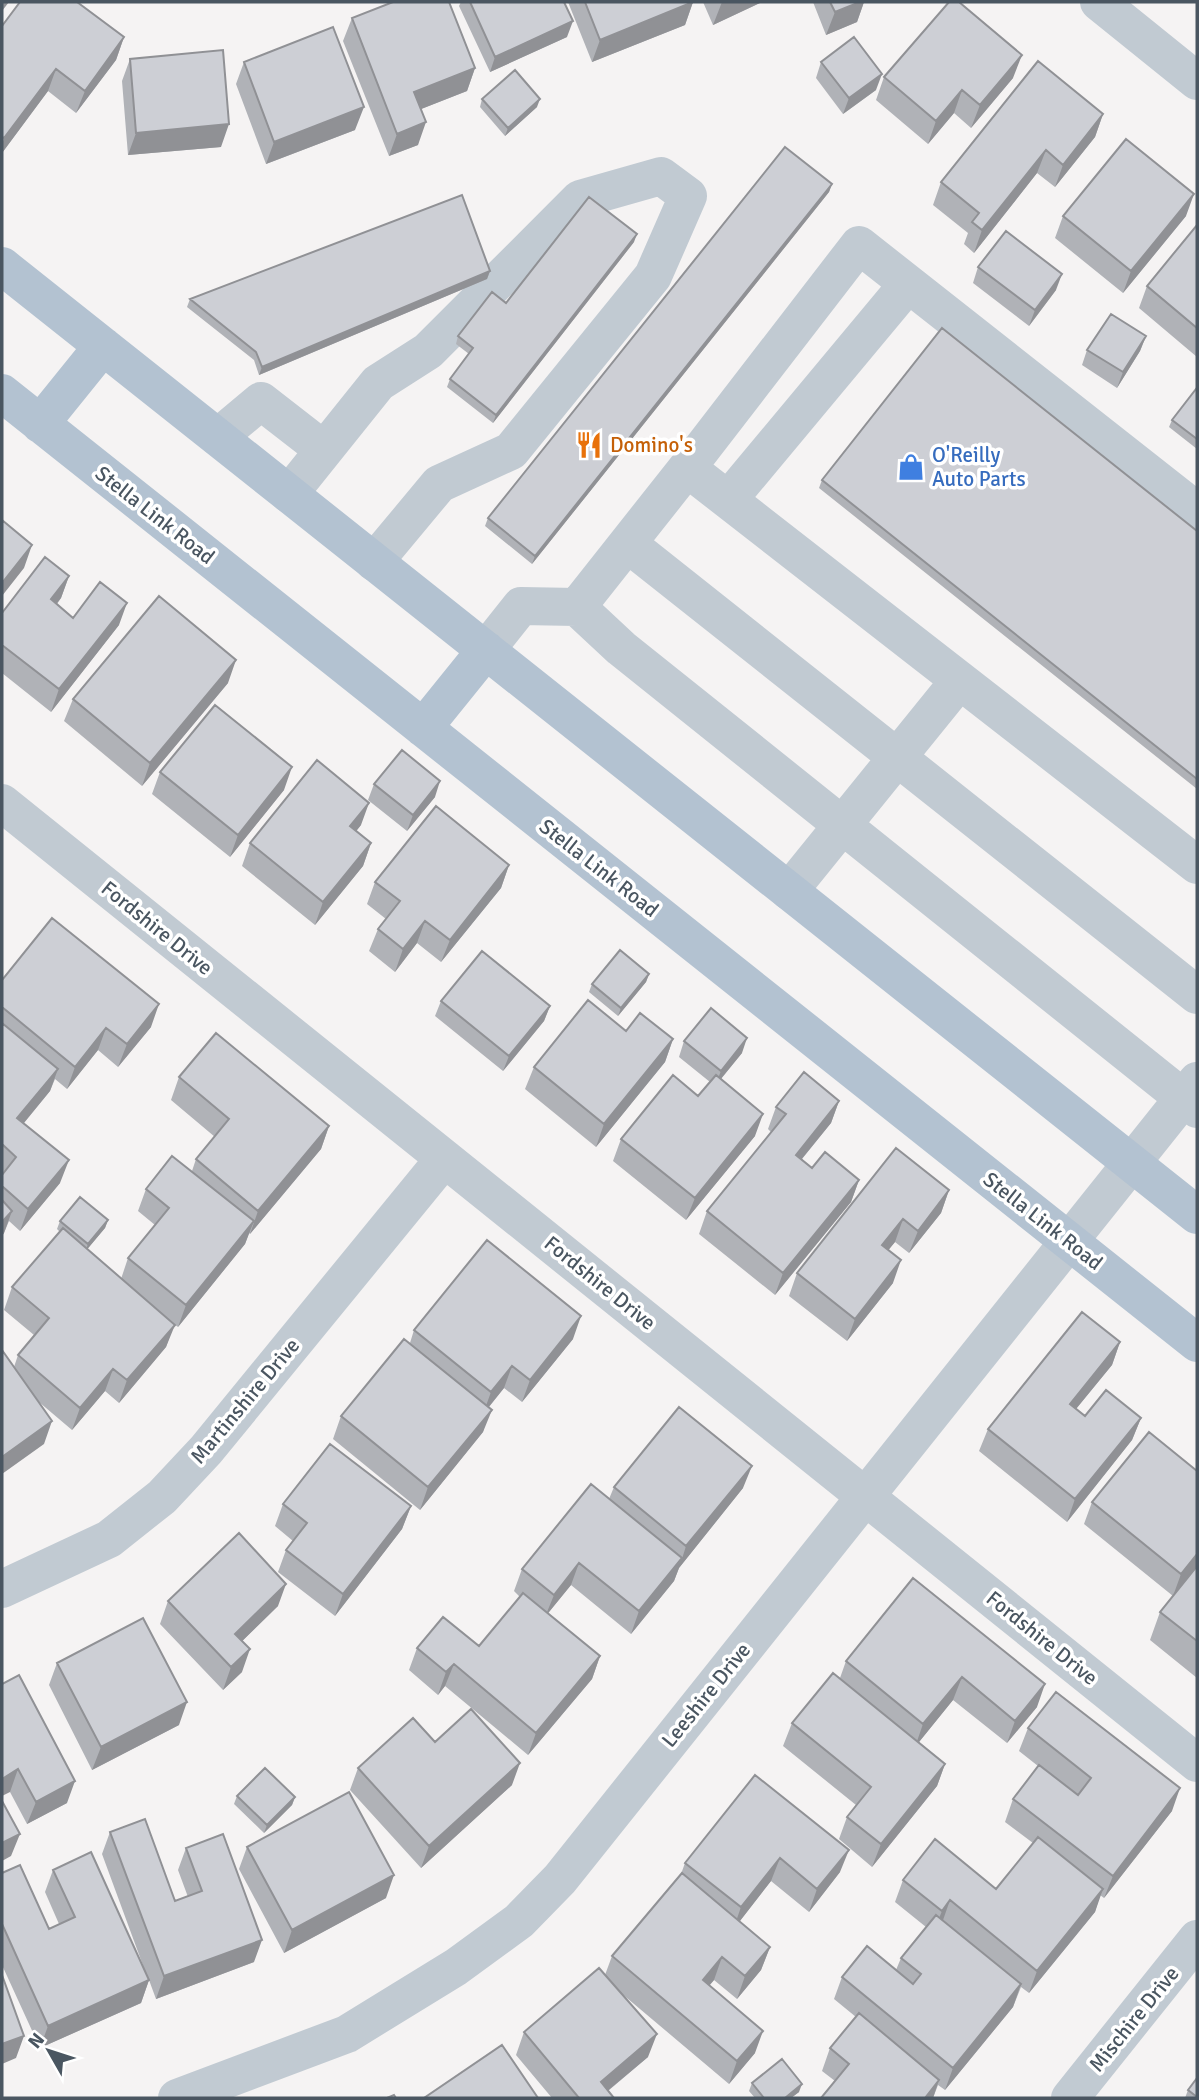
<svg xmlns="http://www.w3.org/2000/svg" width="1199" height="2100" viewBox="0 0 1199 2100" font-family="Signika,sans-serif">
<rect width="100%" height="100%" fill="#f5f3f3"/>
<g fill="none" stroke-linecap="round" stroke-linejoin="round">
<path stroke="#c1cad2" stroke-width="38" d="M1099 2 1197 81
M218 437 261 401 324 450
M687 468 859 245 1197 511
M289 494 378 383 428 351 580 199 661 176 688 196 653 276 511 451 439 484 374 562
M728 500 908 284
M628 544 1197 995
M577 607 621 648 1197 1109
M486 650 521 606 577 607 687 468 1197 865
M2 803 1197 1763
M789 891 959 681
M2 1589 109 1539 162 1497 206 1450 444 1159
M177 2098 347 2034 456 1967 519 1921 560 1879 1197 1081
M1070 2098 1197 1939"/>
<path stroke="#b3c2d1" stroke-width="38" d="M2 266 1197 1215
M2 393 1197 1343
M40 424 103 346
M423 728 486 650"/>
</g>
<path fill="#b0b2b7" d="M461 2H564L567 37 490 72 459 6Z
M568 2H693L685 25 592 62Z
M703 2H762L713 25Z
M813 2H864L857 22 826 35Z
M352 18 475 68 467 91 421 109 418 145 389 156 343 41Z
M2 26 124 37 116 60 76 113 48 91 2 153Z
M130 59 221 147 128 155 122 81Z
M244 62 355 130 266 164 236 84Z
M821 62 876 90 843 114 816 78Z
M884 77 1013 78 971 128 954 113 928 144 876 100Z
M482 99 537 107 505 136 480 107Z
M1103 114 1095 137 1055 187 1037 173 974 253 964 244 968 233 933 205 941 182Z
M832 184 829 192 532 564 485 526 488 518Z
M1063 216H1186L1123 293 1055 238Z
M1197 225V357L1139 308 1147 286Z
M634 242 493 423 447 387 450 379 469 354 456 344 458 336 506 303Z
M978 267 1056 290 1029 326 973 283Z
M490 271 487 279 259 375 254 360 187 307 190 299Z
M1146 336 1140 351 1117 388 1082 365 1087 350Z
M1197 390V449L1169 427 1172 420Z
M822 480 1197 531V789L819 488Z
M69 576 61 598 57 604 73 618 119 625 51 712 2 673V613Z
M228 683 142 786 64 721 73 699Z
M160 772 284 790 230 857 152 794Z
M374 784 435 797 407 831 368 800Z
M361 825 356 831 371 843 363 866 315 925 242 866 250 843Z
M509 865 501 888 441 962 417 943 395 972 369 951 378 929 386 919 367 904 375 882Z
M649 974 646 982 618 1016 589 992 592 984Z
M2 980 151 1027 118 1067 98 1050 67 1089 55 1079 50 1091 24 1123 60 1183 20 1231 9 1221 4 1233 2 1236Z
M441 1001 550 1006 544 1021 503 1071 435 1016Z
M626 1031 673 1039 665 1062 596 1147 525 1089 534 1067Z
M684 1041 742 1053 721 1079 755 1136 686 1220 613 1161 621 1139 698 1096 710 1082 679 1057Z
M179 1077 329 1126 321 1149 250 1234 249 1233 245 1244 178 1327 174 1324 166 1347 119 1403 105 1391 72 1430 39 1402 44 1444 14 1367 18 1355 34 1335 4 1310 12 1287 60 1232 57 1229 60 1221 108 1220 105 1228 87 1249 121 1279 128 1258 155 1225 138 1211 146 1189 192 1171 196 1159 215 1137 171 1100Z
M839 1101 831 1123 802 1159 812 1168 859 1180 851 1202 775 1295 699 1234 707 1211 771 1132 768 1129 776 1107Z
M949 1190 941 1213 909 1253 895 1242 888 1250 893 1283 847 1341 789 1296 797 1273Z
M414 1330 573 1339 522 1402 504 1388 489 1407 483 1432 420 1510 333 1439 341 1416 410 1343Z
M1120 1342 1112 1365 1076 1409 1085 1416 1141 1418 1132 1440 1067 1522 979 1451 988 1429Z
M1197 1471V1678L1150 1640 1160 1612 1173 1596 1084 1524 1092 1502Z
M614 1487 743 1488 679 1568 674 1581 631 1634 571 1585 548 1613 600 1656 592 1679 528 1755 445 1686 438 1695 409 1670 417 1648 479 1646 520 1597 514 1591 522 1569 609 1499Z
M283 1504 411 1506 402 1529 335 1616 278 1572 286 1550 293 1541 275 1526Z
M913 1578 1037 1707 1007 1743 953 1700 919 1742 945 1764 937 1786 872 1867 839 1839 847 1817 856 1805 783 1746 792 1723 840 1678 846 1661Z
M168 1601 278 1606 242 1641V1672L223 1690 160 1624Z
M57 1663 179 1725 92 1770 49 1685Z
M2 1684 67 1803 27 1824 10 1792Z
M1028 1728 1172 1811 1104 1898 1100 1895 1095 1912 1029 1993 1021 1987 1013 2007 945 2090 938 2085 933 2098 835 2081 822 2071 830 2048 856 2017 834 1999 842 1977 896 1970 901 1958 926 1927 895 1902 903 1880 996 1889 1033 1843 1005 1822 1013 1799 1038 1766 1019 1751Z
M435 1742 512 1785 421 1868 350 1790 358 1768Z
M755 1775 840 1872 809 1912 771 1881 739 1922 770 1947 761 1970 737 1999 714 1980 709 1986 755 2053 729 2084 621 1993 648 2057 608 2091 614 2098H552L516 2055 524 2032 605 1975 612 1956 681 1874 685 1863Z
M237 1796 295 1797 292 1805 264 1833 234 1804Z
M110 1832 175 1901 188 1897 178 1870 186 1848 254 1962 156 1999 149 1980 141 2003 40 2048 2 1965V1873L49 1929 59 1924 45 1892 53 1870 148 1979 102 1854Z
M247 1847 386 1898 284 1953 239 1869Z
M1197 2078V2098H1185L1188 2090Z
M752 2083 799 2092 791 2098H755L749 2091Z"/>
<path fill="#909195" d="M2 2H9L2 11Z
M693 2 685 25 592 62 600 40Z
M722 2H762L713 25Z
M860 2H864L857 22 826 35 835 12Z
M573 21 567 37 490 72 495 57Z
M124 37 116 60 76 113 85 91Z
M1022 55 1013 78 971 128 980 105Z
M475 68 467 91 406 115 414 92Z
M56 69 48 91 2 153V145L4 138Z
M882 74 876 90 843 114 849 98Z
M962 90 954 113 928 144 936 121Z
M540 99 537 107 505 136 508 128Z
M364 107 355 130 266 164 274 142Z
M1103 114 1095 137 1055 187 1063 165Z
M426 122 418 145 389 156 397 134Z
M229 124 221 147 128 155 136 133Z
M1046 150 1037 173 974 253 982 230Z
M832 184 829 192 532 564 535 556Z
M1194 194 1186 216 1123 293 1131 271Z
M637 234 634 242 493 423 496 415Z
M490 271 487 279 259 375 262 367Z
M1062 274 1056 290 1029 326 1035 310Z
M1146 336 1140 351 1117 388 1123 372Z
M32 545 24 568 2 596V583Z
M69 576 61 598 42 622 51 599Z
M127 603 119 625 51 712 59 689Z
M236 660 228 683 142 786 150 763Z
M292 767 284 790 230 857 238 835Z
M440 781 435 797 407 831 413 815Z
M369 803 361 825 342 849 350 826Z
M371 843 363 866 315 925 323 902Z
M509 865 501 888 441 962 450 940Z
M425 921 417 943 395 972 403 949Z
M649 974 646 982 618 1016 621 1008Z
M159 1004 151 1027 118 1067 127 1044Z
M550 1006 544 1021 503 1071 509 1056Z
M106 1028 98 1050 67 1089 75 1067Z
M747 1038 742 1053 715 1086 721 1071Z
M673 1039 665 1062 596 1147 604 1124Z
M58 1069 50 1091 9 1141 17 1118Z
M839 1101 831 1123 787 1177 796 1155Z
M763 1114 755 1136 686 1220 695 1198Z
M329 1126 321 1149 250 1234 258 1211Z
M69 1160 60 1183 20 1231 28 1209Z
M859 1180 851 1202 775 1295 783 1273Z
M949 1190 941 1213 909 1253 918 1231Z
M12 1211 4 1233 2 1236V1222Z
M903 1219 895 1242 874 1268 882 1245Z
M108 1220 105 1228 85 1252 88 1244Z
M254 1221 245 1244 178 1327 186 1305Z
M901 1260 893 1283 847 1341 855 1319Z
M581 1316 573 1339 522 1402 530 1380Z
M175 1325 166 1347 119 1403 127 1380Z
M1120 1342 1112 1365 1062 1426 1070 1404Z
M512 1366 504 1388 483 1414 491 1392Z
M113 1369 105 1391 72 1430 80 1408Z
M492 1410 483 1432 420 1510 428 1487Z
M1141 1418 1132 1440 1067 1522 1075 1499Z
M52 1421 44 1444 2 1474V1457Z
M752 1466 743 1488 679 1568 674 1581 631 1634 639 1611 682 1559 686 1546Z
M411 1506 402 1529 335 1616 343 1594Z
M1197 1554V1566L1173 1596 1181 1574Z
M579 1563 571 1585 545 1617 554 1595Z
M286 1584 278 1606 227 1656 235 1634Z
M250 1649 242 1672 223 1690 231 1667Z
M600 1656 592 1679 528 1755 536 1733Z
M454 1664 445 1686 438 1695 446 1672Z
M962 1677 953 1700 915 1747 923 1724Z
M1045 1684 1037 1707 1007 1743 1015 1721Z
M187 1702 179 1725 92 1770 101 1747Z
M520 1763 512 1785 421 1868 429 1846Z
M945 1764 937 1786 872 1867 881 1844Z
M18 1769 10 1792 2 1796V1779Z
M75 1781 67 1803 27 1824 36 1802Z
M1180 1788 1172 1811 1104 1898 1113 1876Z
M295 1797 292 1805 264 1833 267 1825Z
M20 1834 11 1856 2 1861V1843Z
M849 1850 840 1872 809 1912 817 1889Z
M780 1858 771 1881 733 1930 741 1907Z
M394 1875 386 1898 284 1953 292 1930Z
M1103 1889 1095 1912 1029 1993 1037 1971Z
M950 1900 942 1923 933 1933 942 1911Z
M262 1940 254 1962 156 1999 164 1976Z
M770 1947 761 1970 737 1999 745 1976Z
M722 1957 714 1980 694 2003 703 1980Z
M149 1980 141 2003 40 2048 48 2026Z
M1021 1984 1013 2007 945 2090 953 2068Z
M763 2031 755 2053 729 2084 737 2061Z
M657 2034 648 2057 599 2098 601 2082Z
M24 2036 16 2058 2 2064V2044Z
M939 2080 933 2098H925Z
M802 2084 799 2092 791 2098H785Z"/>
<path fill="#cdcfd5" stroke="#909195" stroke-width="2" d="M20 2H77L124 37 85 91 56 69 4 138 2 137V26Z
M393 2H449L475 68 414 92 426 122 397 134 352 18Z
M470 2H564L573 21 495 57Z
M585 2H693L600 40Z
M830 2H860L835 12Z
M949 2H959L1022 55 980 105 962 90 936 121 884 77Z
M333 27 364 107 274 142 244 62Z
M854 37 882 74 849 98 821 62Z
M223 50 229 124 136 133 130 59Z
M1038 61 1103 114 1063 165 1046 150 982 230 972 222 979 213 941 182Z
M515 70 540 99 508 128 482 99Z
M1126 139 1194 194 1131 271 1063 216Z
M785 147 832 184 535 556 488 518Z
M462 195 490 271 262 367 256 352 190 299Z
M589 197 637 234 496 415 450 379 473 348 458 336 492 292 506 303Z
M1197 225V328L1147 286Z
M1006 231 1062 274 1035 310 978 267Z
M1111 314 1146 336 1123 372 1087 350Z
M942 328 1197 531V779L822 480Z
M1196 389 1197 390V439L1172 420Z
M2 520 32 545 2 583Z
M45 557 69 576 51 599 73 618 100 582 127 603 59 689 2 645V613Z
M159 596 236 660 150 763 73 699Z
M215 705 292 767 238 835 160 772Z
M402 750 440 781 413 815 374 784Z
M317 760 369 803 350 826 371 843 323 902 250 843Z
M436 806 509 865 450 940 425 921 403 949 378 929 400 901 375 882Z
M52 918 159 1004 127 1044 106 1028 75 1067 2 1007V980Z
M620 950 649 974 621 1008 592 984Z
M482 951 550 1006 509 1056 441 1001Z
M588 1000 626 1031 640 1013 673 1039 604 1124 534 1067Z
M711 1008 747 1038 721 1071 684 1041Z
M2 1023 58 1069 17 1118 69 1160 28 1209 2 1186V1175L16 1157 2 1144Z
M216 1033 329 1126 258 1211 196 1159 229 1119 179 1077Z
M804 1072 839 1101 796 1155 812 1168 825 1152 859 1180 783 1273 707 1211 786 1114 776 1107Z
M673 1075 698 1096 716 1075 763 1114 695 1198 621 1139Z
M896 1148 949 1190 918 1231 903 1219 882 1245 901 1260 855 1319 797 1273Z
M172 1156 254 1221 186 1305 128 1258 169 1208 146 1189Z
M80 1197 108 1220 88 1244 60 1221Z
M2 1200 12 1211 2 1222Z
M63 1228 175 1325 127 1380 113 1369 80 1408 18 1355 49 1318 12 1287Z
M487 1240 581 1316 530 1380 512 1366 491 1392 414 1330Z
M1082 1312 1120 1342 1070 1404 1085 1416 1106 1390 1141 1418 1075 1499 988 1429Z
M404 1339 492 1410 428 1487 341 1416Z
M2 1350 52 1421 2 1457Z
M679 1407 752 1466 686 1546 614 1487Z
M1149 1432 1197 1471V1554L1181 1574 1092 1502Z
M330 1444 411 1506 343 1594 286 1550 307 1523 283 1504Z
M591 1484 682 1558 639 1611 579 1563 554 1595 522 1569Z
M239 1533 286 1584 235 1634 250 1649 231 1667 168 1601Z
M1197 1566V1641L1160 1612Z
M913 1578 1045 1684 1015 1721 962 1677 923 1724 846 1661Z
M523 1593 600 1656 536 1733 454 1664 446 1672 417 1648 443 1617 479 1646Z
M143 1618 187 1702 101 1747 57 1663Z
M833 1673 945 1764 881 1844 847 1817 871 1787 792 1723Z
M19 1675 75 1781 36 1802 18 1769 2 1779V1684Z
M1056 1692 1180 1788 1113 1876 1013 1799 1039 1765 1078 1795 1091 1778 1028 1728Z
M471 1709 520 1763 429 1846 358 1768 413 1718 435 1742Z
M265 1768 295 1797 267 1825 237 1796Z
M755 1775 849 1850 817 1889 780 1858 741 1907 685 1863Z
M349 1792 394 1875 292 1930 247 1847Z
M2 1801 20 1834 2 1843Z
M145 1819 175 1901 202 1891 186 1848 223 1834 262 1940 164 1976 110 1832Z
M1038 1837 1103 1889 1037 1971 950 1900 942 1911 903 1880 935 1839 996 1889Z
M91 1852 149 1980 48 2026 2 1924V1873L20 1865 49 1929 75 1917 53 1870Z
M682 1873 770 1947 745 1976 722 1957 703 1980 763 2031 737 2061 612 1956Z
M936 1915 1021 1984 953 2068 842 1977 867 1946 913 1984 921 1974 901 1958Z
M599 1968 657 2034 601 2082 614 2098H579L524 2032Z
M2 1975 24 2036 2 2044Z
M859 2013 939 2080 925 2098H821L849 2064 830 2048Z
M502 2045 538 2098H424Z
M782 2059 802 2084 785 2098H764L752 2083Z
M1197 2078V2097L1188 2090Z
M394 2095 396 2098H387Z"/>
<defs>
<symbol id="restaurant-bare" viewBox="-9 -9 18 18"><path d="M-5-6h1v4h1v-4h1v4h1v-4h1v5L-1.5 .5V6h-2V.5L-5-1ZM5-6V6H3V1.5H1.5Q1.5-4 5-6Z" fill="#e8710a" stroke="#fff" stroke-width="2.5" paint-order="stroke"/></symbol>
<symbol id="shop-bare" viewBox="-9 -9 18 18"><path d="M-5-2.5h2.3a2.7 3.5 0 0 1 5.4 0H5L5.5 6h-11ZM-1.5-2.5h3a1.5 2.3 0 0 0-3 0Z" fill="#3f7fe0" stroke="#fff" stroke-width="2.5" paint-order="stroke"/></symbol>
</defs>
<g fill-rule="evenodd">
<use href="#restaurant-bare" x="570" y="426" width="38" height="38"/>
<use href="#shop-bare" x="892" y="448" width="38" height="38"/>
</g>
<g text-anchor="middle" dominant-baseline="central" stroke-width="7" stroke-linejoin="round" paint-order="stroke">
<g font-size="21" fill="#c56008" stroke="#fff" text-anchor="start">
<text x="610" y="445">Domino's</text>
</g>
<g font-size="21" fill="#366cbe" stroke="#fff" text-anchor="start">
<text x="932" y="455">O'Reilly<tspan x="932" dy="24">Auto Parts</tspan></text>
</g>
<g font-size="21" fill="#4a5661" stroke="#fff">
<text transform="translate(155 515) rotate(38)">Stella Link Road</text>
<text transform="translate(599 868) rotate(38)">Stella Link Road</text>
<text transform="translate(157 928) rotate(39)">Fordshire Drive</text>
<text transform="translate(1043 1221) rotate(38)">Stella Link Road</text>
<text transform="translate(600 1283) rotate(39)">Fordshire Drive</text>
<text transform="translate(245 1401) rotate(-50)">Martinshire Drive</text>
<text transform="translate(1042 1638) rotate(39)">Fordshire Drive</text>
<text transform="translate(706 1695) rotate(-51)">Leeshire Drive</text>
<text transform="translate(1134 2019) rotate(-51)">Mischire Drive</text>
</g>
</g>
<rect width="1199" height="2100" fill="none" stroke="#4a5661" stroke-width="7"/>
<g transform="translate(49 2051) rotate(309)" stroke="#ffffff" stroke-width="5" paint-order="stroke">
<path d="M0-5L12 26L0 18L-12 26Z" fill="#4a5661"/>
<text y="-10" font-size="19" font-weight="bold" text-anchor="middle" fill="#4a5661">N</text>
</g>
</svg>
